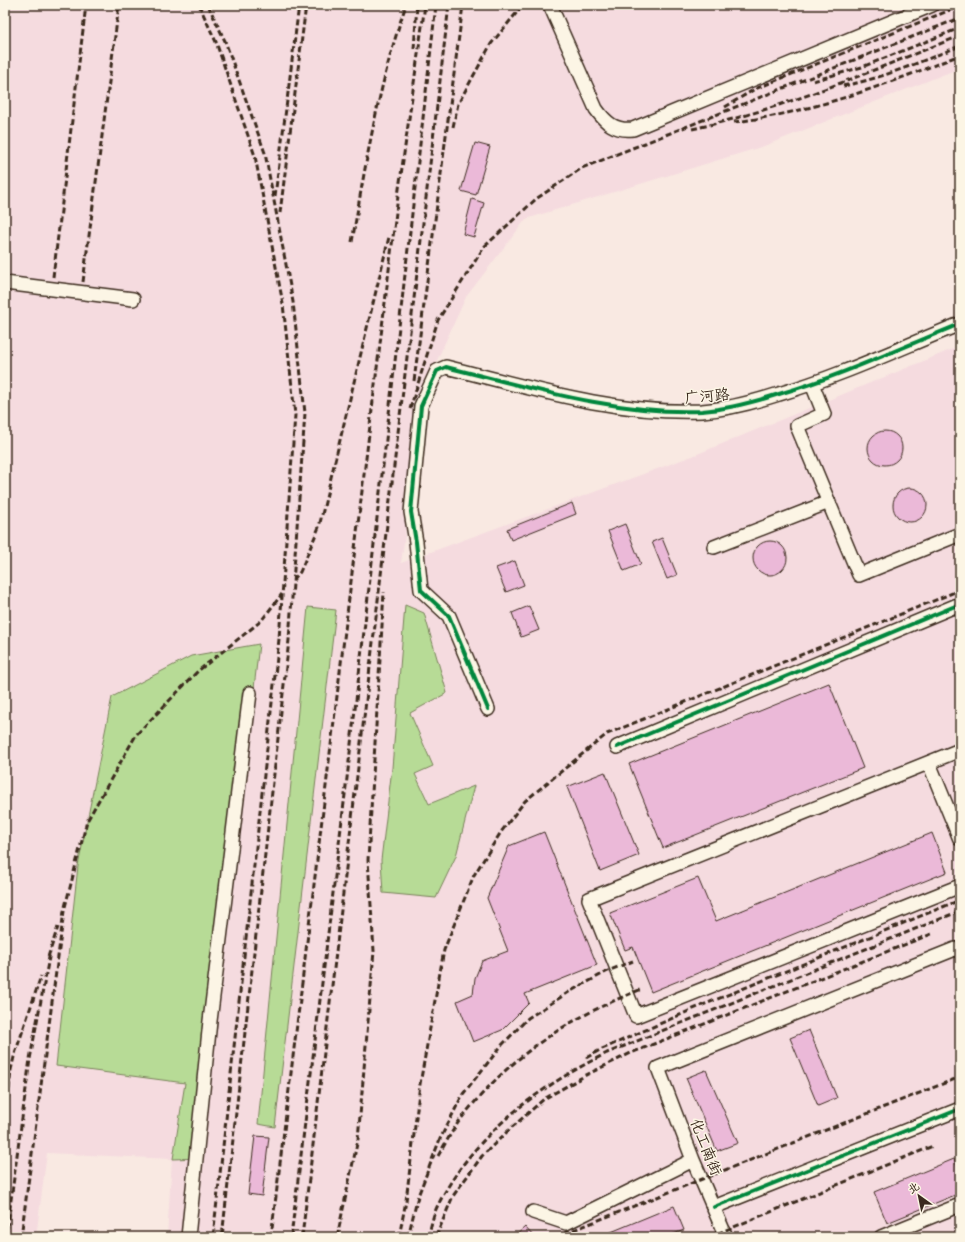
<svg xmlns="http://www.w3.org/2000/svg" width="965" height="1242" viewBox="0 0 965 1242" font-family="Itim,'LXGW WenKai TC',sans-serif">
<rect width="100%" height="100%" fill="#f9e9e2"/>
<filter id="ink" filterUnits="userSpaceOnUse"><feTurbulence type="fractalNoise" baseFrequency=".025" numOctaves="2"/><feDisplacementMap in="SourceGraphic" scale="8" xChannelSelector="R" yChannelSelector="G"/><feConvolveMatrix kernelMatrix="1 2 1 2 8 2 1 2 1" color-interpolation-filters="sRGB"/></filter>
<g filter="url(#ink)">
<path fill="#f5dbdf" d="M5 5H960V68L764 146 526 219 466 297 427 382 401 563 695 455 960 346V1237H167L172 1159 47 1153 36 1237H5Z"/>
<path fill="#b7db96" stroke="#79825a" d="M405 605 424 613 447 693 410 713 433 766 415 774 429 804 474 786 456 856 436 898 383 893 381 860 392 768Z
M308 607 336 610 275 1127 258 1124Z
M259 644 201 1158 173 1159 185 1083 56 1066 78 866 112 697 191 656Z"/>
<path fill="#ebb9d8" stroke="#3b2a1e" d="M475 143 490 147 476 195 461 191Z
M472 199 484 203 474 237 463 234Z
M868 448a17 17 0 1 1 34 0a17 17 0 1 1-34 0Z
M893 505a17 17 0 1 1 34 0a17 17 0 1 1-34 0Z
M572 503 576 514 511 540 507 529Z
M625 524 641 564 624 571 608 531Z
M662 538 677 575 667 579 652 542Z
M753 558a17 17 0 1 1 34 0a17 17 0 1 1-34 0Z
M515 561 524 585 506 592 496 568Z
M529 606 539 630 521 637 512 613Z
M829 683 863 768 663 848 629 764Z
M605 772 639 855 600 871 567 787Z
M544 832 597 965 525 994 529 1003 502 1030 473 1042 457 1001 473 994 475 978 482 961 508 951 487 898 509 846Z
M932 833 947 872 651 992 633 947 625 950 610 913 698 878 716 921Z
M809 1030 837 1098 818 1106 790 1038Z
M706 1070 738 1143 717 1151 686 1078Z
M255 1136 269 1137 262 1196 248 1194Z
M954 1159 960 1173V1193L887 1223 874 1192Z
M674 1206 684 1230 666 1237H599Z
M525 1227 534 1237H514Z"/>
<g fill="none" stroke-linecap="round" stroke-linejoin="round">
<defs>
<path id="minor" d="M550 5 596 109C606 123 615 131 633 129L932 5
M5 283 133 299
M812 384 824 414 797 426 859 575 960 534
M714 547 829 502
M488 709 449 616 421 590 416 542 411 512 421 406 437 371 446 367C527 387 619 415 702 411 728 409 754 402 779 394 841 376 900 348 960 324
M617 747 960 604
M960 750 589 899 636 1016 960 886
M929 763 960 839
M714 1207 960 1109
M533 1212 566 1223 693 1160
M188 1237 210 1021 250 693
M726 1237 693 1160 658 1068 955 949
M881 1237 960 1205"/>
</defs>
<use href="#minor" stroke="#3b2a1e" stroke-width="16"/>
<use href="#minor" stroke="#fcf5e5" stroke-width="13"/>
<path stroke="#3b2a1e" stroke-width="3" stroke-dasharray="6 3" stroke-linecap="butt" d="M199 5 216 42 255 156 283 304 295 415 279 639 213 1237
M208 5 225 41 265 153 293 302 305 413 289 640 222 1237
M414 49 417 5
M813 81 862 67 960 28
M843 86C884 78 922 61 960 46
M725 107 755 89 960 6
M734 122C813 113 887 84 960 55
M453 127 458 104 491 44 523 5
M692 129C785 109 872 70 960 36
M275 196 299 5
M280 213 306 5
M352 242C366 162 379 82 406 5
M53 277 86 5
M83 282 119 5
M414 381 463 5
M410 409 438 320 484 247 536 199 582 168 960 18
M293 580 300 572 319 527 389 237
M48 957 58 927
M586 1058 600 1050 698 1007 960 900
M5 1125 11 1070 14 1057 41 976
M438 1156C445 1144 452 1131 460 1120 511 1055 566 1019 642 989
M6 1237 30 1059 50 952
M21 1237 64 911 87 821 136 735 198 671 261 621 282 594
M271 1237 398 196 425 5
M291 1237 348 770 436 5
M302 1237 449 5
M337 1237 358 1139 374 951 368 860 384 592
M399 1237 406 1201 420 1084 444 950 474 875 501 832 525 801 607 734 960 590
M408 1237 418 1196 440 1139 463 1094 502 1045 528 1018 569 992 608 971 633 961
M428 1237C431 1227 433 1214 438 1205 473 1135 538 1087 607 1053L960 911
M436 1237 453 1196 482 1156 510 1129 544 1099 586 1075 631 1053 934 933
M556 1237 960 1077
M709 1237 933 1146"/>
<defs>
<path id="cycleway" d="M488 709 449 616 421 590 416 542 411 512 421 406 437 371 446 367C527 387 619 415 702 411 728 409 754 402 779 394 841 376 900 348 960 324
M617 747 960 604
M714 1207 960 1109"/>
</defs>
<use href="#cycleway" stroke="#fcf5e5" stroke-width="6"/>
<use href="#cycleway" stroke="#00873e" stroke-width="4"/>
</g>
</g>
<g text-anchor="middle" dominant-baseline="central" stroke-width="3" stroke-linejoin="round" paint-order="stroke">
<g font-size="15" fill="#3b2a1e" stroke="#fcf5e5">
<text transform="translate(707 396) rotate(-5)">广河路</text>
<text transform="translate(706 1147) rotate(68)">化工南街</text>
</g>
</g>
<rect width="965" height="1242" fill="none" stroke="#fcf5e5" stroke-width="20"/>
<rect x="10" y="10" width="945" height="1222" fill="none" stroke="#3b2a1e" stroke-width="1.5" filter="url(#ink)"/>
<g transform="translate(919 1196) rotate(327)" stroke="#fcf5e5" stroke-width="3" paint-order="stroke">
<path d="M0-3L7 15L0 10L-7 15Z" fill="#3b2a1e"/>
<text y="-6" font-size="11" font-weight="bold" text-anchor="middle" fill="#3b2a1e">北</text>
</g>
</svg>
